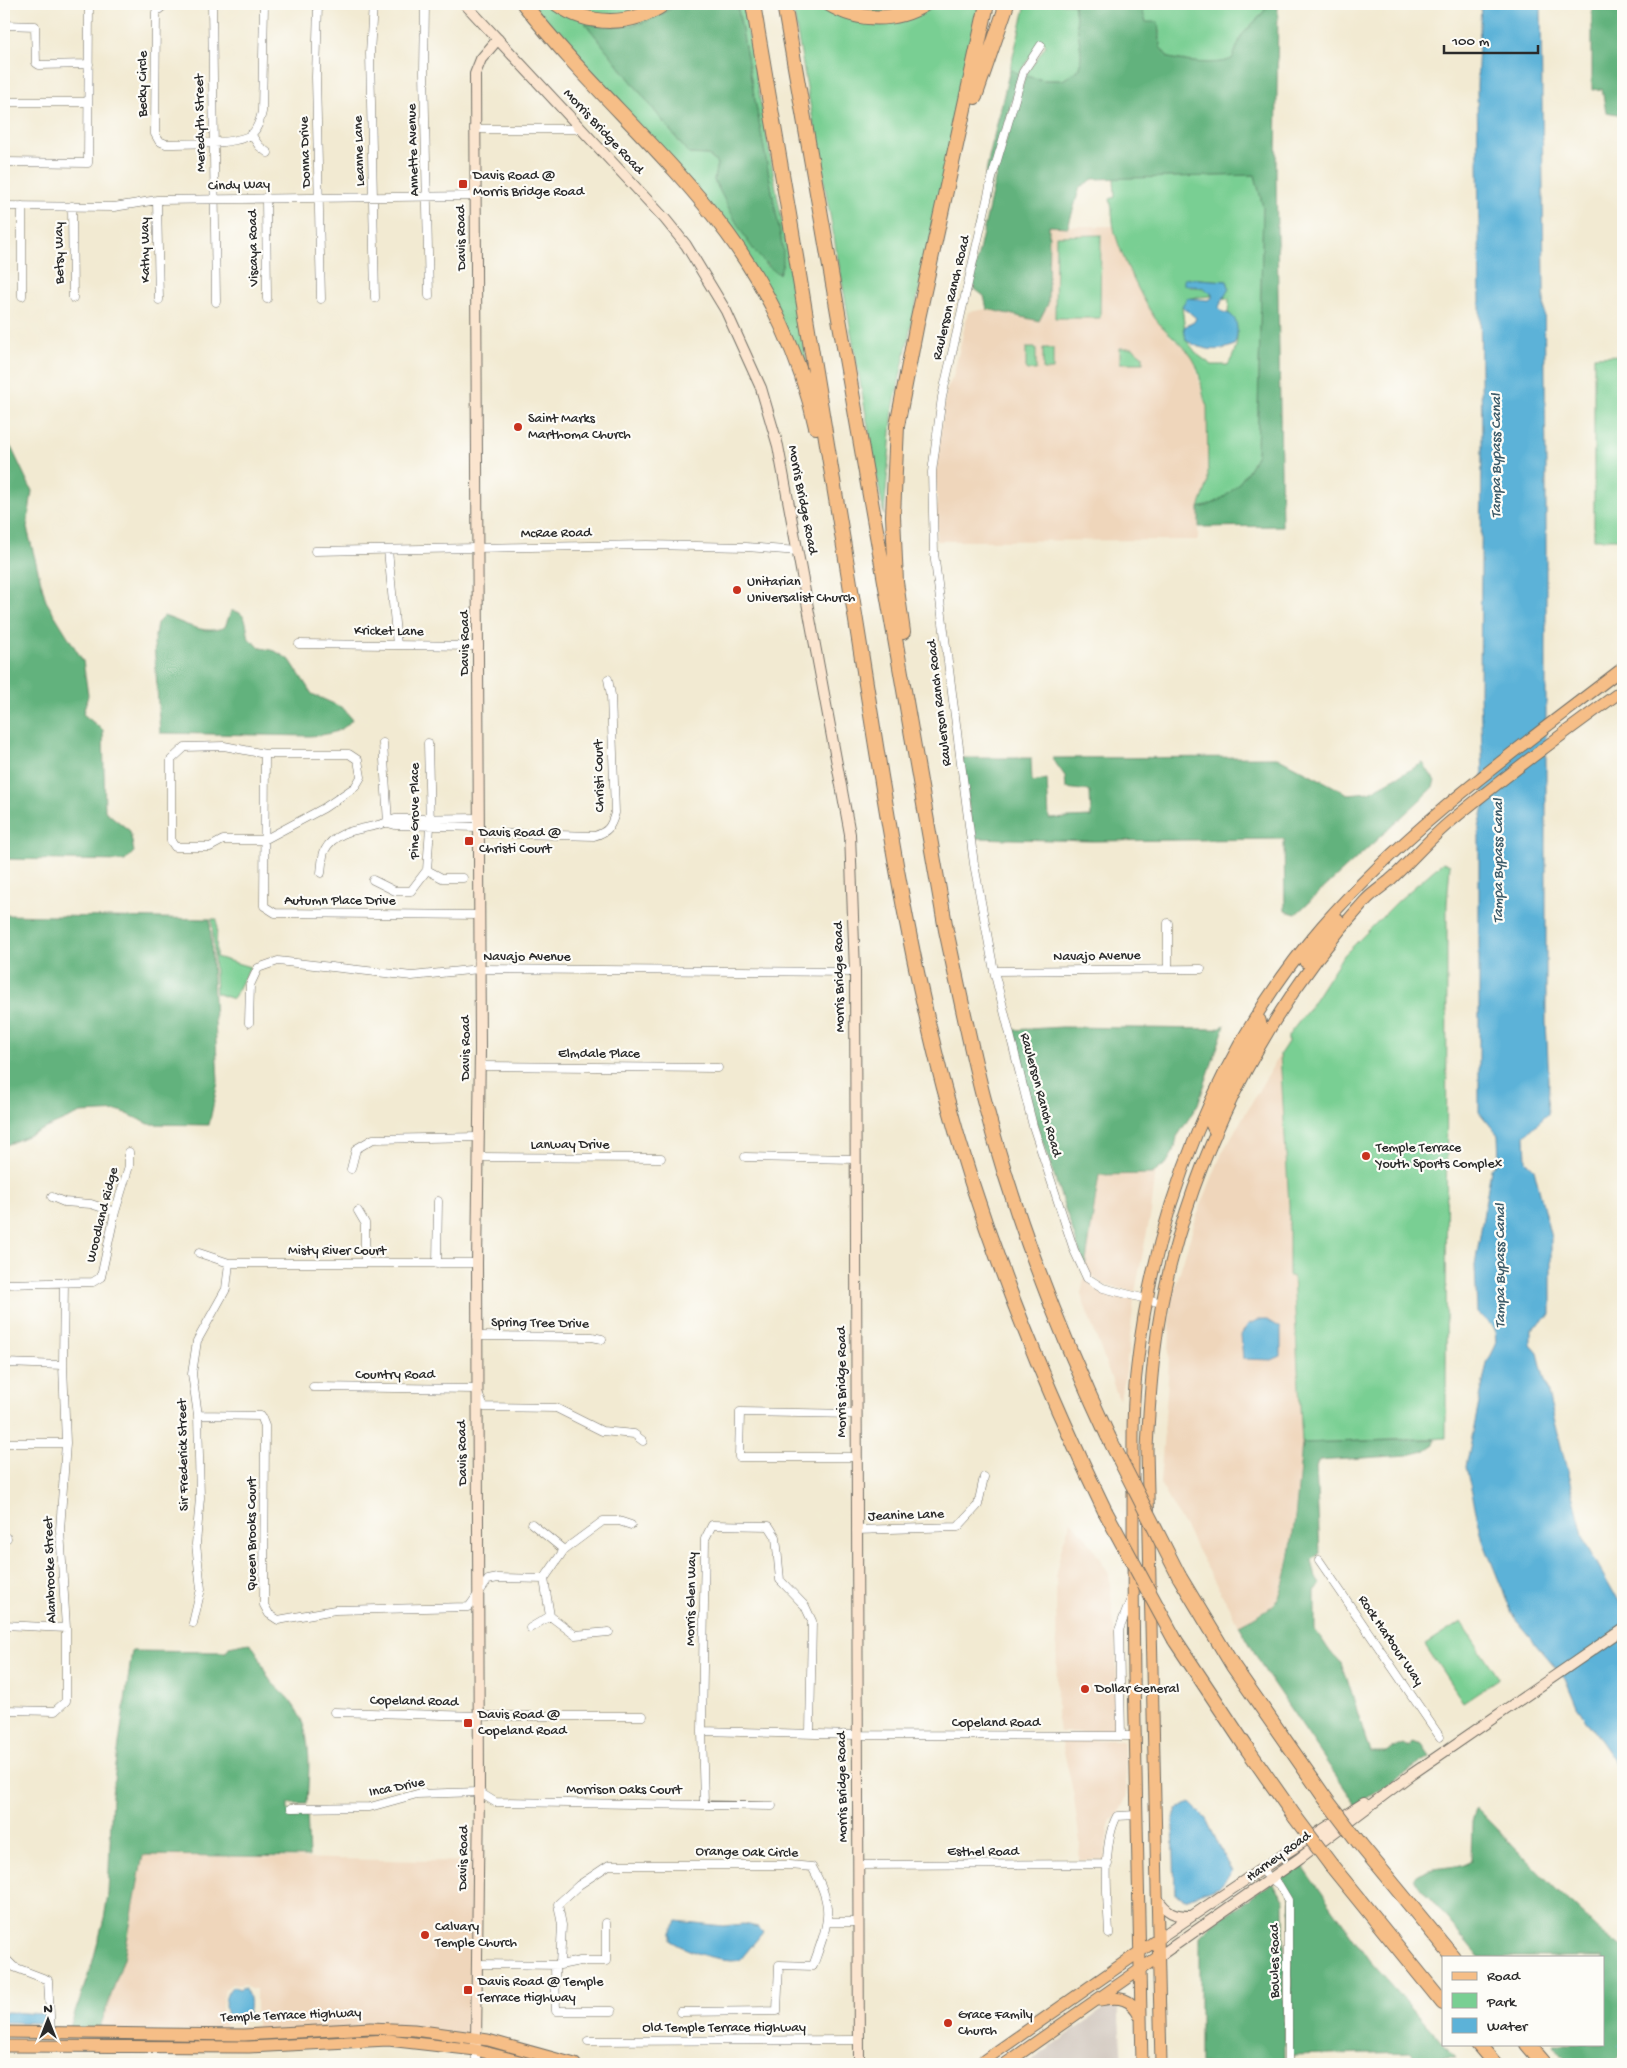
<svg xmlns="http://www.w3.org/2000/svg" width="1627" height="2068" viewBox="0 0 1627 2068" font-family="'Gochi Hand',sans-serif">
<rect width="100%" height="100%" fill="#fdfcf7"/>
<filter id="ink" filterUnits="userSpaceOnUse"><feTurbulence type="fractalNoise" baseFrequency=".02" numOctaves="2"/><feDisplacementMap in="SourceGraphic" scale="10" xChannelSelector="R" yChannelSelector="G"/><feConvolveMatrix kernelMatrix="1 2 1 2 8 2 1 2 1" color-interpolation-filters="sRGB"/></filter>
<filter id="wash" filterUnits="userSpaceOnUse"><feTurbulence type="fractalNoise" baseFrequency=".0096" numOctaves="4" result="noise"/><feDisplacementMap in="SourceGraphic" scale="20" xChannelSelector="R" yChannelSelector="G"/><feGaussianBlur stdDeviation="1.12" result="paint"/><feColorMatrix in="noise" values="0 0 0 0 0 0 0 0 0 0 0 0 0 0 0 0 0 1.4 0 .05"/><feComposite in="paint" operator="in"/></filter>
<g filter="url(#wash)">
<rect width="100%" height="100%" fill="#f2ead2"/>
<path fill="#efd6bb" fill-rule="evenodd" d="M1049 226H1114V232L1134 278 1154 317 1169 335 1187 350 1194 360 1203 398 1207 406 1208 483 1199 508 1198 540 936 541 937 498 935 473 946 391 953 377 968 312 987 309 1022 318 1048 304Z
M1280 1054 1302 1443 1293 1529 1283 1587 1275 1604 1239 1625 1160 1483 1168 1379 1171 1301 1196 1218 1222 1153ZM1248 1324 1272 1360 1262 1358Z
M1156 1171 1151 1212 1135 1292 1104 1285 1090 1275 1085 1268 1099 1175 1152 1174Z
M1084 1278 1101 1292 1134 1299 1125 1380 1119 1400 1081 1295Z
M1071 1521 1086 1537 1109 1574 1116 1650 1118 1733 1060 1732 1057 1718 1056 1572 1062 1546Z
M1061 1739 1123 1740 1127 1795 1118 1816 1111 1820 1108 1828 1105 1860H1079L1080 1842 1073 1791Z
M143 1855 475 1862 473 2034 99 2030 124 1958ZM232 1983 239 1985 244 1984 250 1989H256V2026L226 2027 221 2010 225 1990Z
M414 2033 473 2041V2046L95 2043V2039L96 2037Z
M479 2055 517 2064H479Z"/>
<path fill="#cdc2b9" d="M1118 2001 1122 2064H1027L1109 2005Z"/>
<path fill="#79cf93" stroke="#527d5f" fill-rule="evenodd" d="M531 4H554L594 22 669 4H678C646 25 624 31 586 24L689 154 708 155 717 163 714 180 737 222 767 267 783 250 737 4H743L811 384 705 199Z
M564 4H659L608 18Z
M792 4H825L855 17 930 4H982L893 409 884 515Z
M835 4H920L886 15Z
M1026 4H1074L1082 53 1080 68 1063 80H1044L1025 76 1046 45 1041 40 1019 74 1010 69Z
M1140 4H1269L1262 14 1242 35 1232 60C1216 66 1186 62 1169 58L1160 47V32L1146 22Z
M1255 175 1263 207 1257 454C1245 479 1228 502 1199 508L1208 483 1207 406C1200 391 1202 373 1193 359 1183 342 1165 333 1154 317 1139 292 1123 261 1115 233 1112 223 1113 210 1110 199L1115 197 1114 178ZM1184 278 1227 281 1229 287 1224 298 1229 299 1228 314 1234 319C1239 338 1238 348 1228 365H1212L1198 355 1186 340 1182 306 1191 298 1212 296C1209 287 1199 287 1190 287Z
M1101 235 1100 318H1055L1056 236Z
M1026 348H1036V370H1026Z
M1043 348H1053V370H1043Z
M1120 348H1133L1143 356V363H1120Z
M1623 355V539H1594V356Z
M1443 862 1450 865 1447 904 1446 1438 1302 1443 1293 1276H1289V1205L1280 1054 1288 1042V1036L1308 1010 1342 957 1398 901Z
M212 919H217L216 957 250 967 233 999 216 993Z
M1461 1622 1499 1678 1463 1702 1425 1645Z"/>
<path fill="#62b27d" stroke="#466e54" d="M678 4H737L783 250V263L779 274C750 257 730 209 714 180L717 163 708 155 689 154 585 23C623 31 646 26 678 4Z
M1074 4H1140L1146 22H1158L1160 47 1169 58C1186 62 1216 66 1232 59L1242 35 1262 14 1269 4H1278L1276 175 1282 526 1199 527V508C1228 502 1245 479 1257 454L1263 207 1255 175 1093 179 1080 187 1068 227 1049 226 1048 304 1039 321 987 309 984 296 971 286 996 175 1025 76 1044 80H1063L1080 68 1081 53Z
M1592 4H1623V115L1606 112 1602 89 1592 90Z
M1010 69 1019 74 970 258 989 157Z
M4 438 12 449 32 491 27 528 46 601 83 661 88 695 83 714 103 730 105 811 130 831 134 852 125 861 4 859Z
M231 611C248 611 246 626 249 639L261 648 275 651 290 660 312 694 343 708 352 719C343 733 325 735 309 736L160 733 154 643 157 623 164 616C185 623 204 636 225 627Z
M1277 757 1348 794 1369 792 1423 763 1435 781 1432 789 1296 914 1285 911 1284 839 1091 841 973 838 962 758H1031L1032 782 1047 779 1049 819 1091 817 1090 791 1066 788 1065 776 1052 758Z
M4 915 210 919 218 1082 209 1125 149 1124 121 1111 81 1113 4 1146Z
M1225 1025 1198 1104 1177 1137 1174 1151 1166 1164 1152 1174 1099 1175 1085 1268 1037 1125 1012 1030 1062 1027 1216 1029Z
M1435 1439 1434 1444 1424 1451 1408 1455 1318 1461 1316 1467 1320 1553 1312 1560 1316 1578 1321 1584 1315 1591V1630C1326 1643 1328 1653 1342 1663L1370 1752H1386L1404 1744 1409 1747 1412 1742 1422 1745 1430 1757 1356 1805 1266 1673 1239 1625C1248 1620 1269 1610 1275 1603 1292 1583 1299 1474 1302 1443Z
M249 1643C260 1653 261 1664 268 1677 273 1686 285 1693 291 1702 314 1731 309 1770 307 1804H288V1811H307L309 1857 143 1855 124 1958 99 2030H75L70 2027 92 1964 104 1919 108 1894 112 1794 132 1651 226 1652 229 1647Z
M1476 1808 1555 1889 1598 1930 1623 1949V2053L1613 2064H1569L1553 2044H1603V1957H1479L1413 1878C1431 1863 1452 1872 1471 1860L1472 1822Z
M1301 1863 1369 1960 1456 2058H1415L1411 2052 1291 2055V1900L1283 1884 1278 1879Z
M1272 1883 1284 1901 1285 2064H1200V1936L1212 1924Z"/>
<path fill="#5cb2d8" stroke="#446e82" d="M1481 4H1541L1546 467V1022L1549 1080 1548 1114 1525 1135 1526 1161 1534 1169 1551 1238V1315L1531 1329V1345L1538 1353 1585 1543 1623 1610V1774L1577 1707 1565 1678 1514 1618 1483 1541 1466 1467 1487 1363 1496 1345 1495 1329 1477 1312 1475 1266 1491 1169 1499 1161 1498 1135 1479 1112V828L1484 806 1480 693 1482 444 1477 86Z
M1184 278 1227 281 1229 287 1219 307 1221 311C1224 313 1230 313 1232 316 1239 321 1238 339 1234 345 1219 353 1200 350 1186 340L1184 327 1194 322 1196 318 1182 306 1187 298 1208 300 1212 298V294L1202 287 1184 285Z
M1258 1320H1268L1281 1328V1356L1272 1360 1243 1359 1241 1335 1248 1324Z
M1190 1803 1206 1819 1232 1872 1220 1886 1185 1899 1175 1894 1173 1821 1177 1809Z
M677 1921 723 1926 743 1924 758 1927 763 1932 740 1960C717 1961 691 1953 671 1941V1932Z
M233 1986 239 1989 244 1987C251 1996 251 2009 246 2019L237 2021 228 2018C223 2007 224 1994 233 1986Z
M7 2012 44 2014 46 2021 43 2023 4 2022V2013Z"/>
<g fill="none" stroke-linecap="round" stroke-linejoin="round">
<path stroke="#5cb2d8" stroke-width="2" d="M1618 2046 1623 2047"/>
</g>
</g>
<g filter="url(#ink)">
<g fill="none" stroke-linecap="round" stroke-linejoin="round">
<defs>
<path id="street" d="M193 4H166L156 12 155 134 159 141 166 144C184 144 238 145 252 134 258 128 260 120 262 112L264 4
M212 4 216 302
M318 4 316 77 321 299
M373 4 370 53 375 298
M425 4 424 72 429 296
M4 25 35 26 36 63 39 65 89 64
M1041 45 1023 72 993 174 942 397 932 472 934 553 974 864 994 971 1033 1126 1074 1250 1087 1278 1103 1288 1162 1303
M4 102H88
M474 129H581
M251 134 259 146 268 153
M4 162 88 163 89 4
M266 197 267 299
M157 200 159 300
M4 206 114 207 157 200 475 196
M22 206V296
M72 206 73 298
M388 550 397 645
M315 551 647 545 746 547 798 551
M299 644 479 646
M383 743 388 823
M224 746 265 754H349L358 760 361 777 355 787 324 808 264 840H223L210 847H175L171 841V760L185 747Z
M265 754 264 906 275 913 479 915
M388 823 395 825 478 827
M478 833 594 836C608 832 611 827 615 813L611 695 608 679
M427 870 430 827 428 743
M427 870 442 878H463
M321 873C322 866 322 855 325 850 338 825 374 831 395 819L479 818
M373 880 395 891H411L427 870
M1168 923V969
M994 971 1201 969
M249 1023 250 985 258 968 278 961 412 976 479 969 855 972
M480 1066 718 1068
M479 1157 661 1158
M745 1157 856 1159
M351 1169 356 1149 373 1139 479 1137
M52 1197 64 1202 91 1204 115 1212
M358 1211 365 1223V1263
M199 1253 229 1263H477
M437 1264 438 1201
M4 1284 93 1282 101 1277 115 1212 129 1166V1152
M476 1336 592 1337 602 1339
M4 1363 63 1365
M313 1387 476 1389 484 1407 556 1408 602 1431 634 1434 643 1441
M856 1414 740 1412 739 1457H856
M198 1415 261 1416 265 1426 264 1605 269 1614 278 1620 335 1610 469 1607 488 1580 498 1578 544 1579
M4 1443H66
M532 1524 564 1550
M856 1530 958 1527 978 1505 984 1477
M4 1538H7
M1319 1560 1440 1737
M193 1623 201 1589 196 1544 200 1498 198 1415 192 1374 197 1341 226 1289 229 1263
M4 1625 66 1628
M530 1628 550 1616
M609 1632 575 1635 550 1616 544 1579 564 1550 603 1521H619L631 1525
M4 1710 55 1711 66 1701V1628L60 1530 66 1443 63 1365 64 1282
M334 1712 479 1716H643
M702 1731 856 1735 1135 1736
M1121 1736 1119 1630 1132 1596
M704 1803 702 1731 705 1539 712 1525 769 1526 776 1537 780 1580 805 1606 812 1621 810 1733
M291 1808 370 1807 417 1794 479 1792 495 1802 772 1806
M858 1865 1108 1864
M1260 1870 1279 1885 1288 1900V2064
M828 1922H858
M1109 1934C1108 1901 1101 1845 1117 1816L1137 1815
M4 1957 14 1967 48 1980 51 2033
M477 1964 560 1965 580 1961H606V1923
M555 1965 556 2011H612
M560 1965 562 1925 558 1904 579 1885 609 1865H790L812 1867C836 1909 828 1923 813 1966L779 1965 777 2011 680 2012
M588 2041 859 2040
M476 2064V2050"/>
<path id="secondary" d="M465 4 665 219 686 245 726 311 761 388 778 446 850 834 855 972 859 2064
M1157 1898C1167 1913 1174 1916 1191 1916
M1158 1939 1260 1870 1364 1803
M1158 1957 1300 1858 1412 1774 1623 1629
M476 2044 479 1792 477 1263 480 1049 475 74 481 59 498 39"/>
<path id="primary" d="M1305 962 1338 919
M1216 1134 1211 1124 1235 1070 1261 1025 1260 1020 1256 1017
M1100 2000C1119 1996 1132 1998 1140 2016
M4 2032 244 2035 371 2028 414 2030 488 2040 575 2064
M4 2046 249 2047 388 2040 476 2050 531 2064
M979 2064 1158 1939
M1005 2064 1158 1957
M1142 2064C1140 1935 1137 1805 1134 1675 1133 1612 1133 1548 1133 1485 1133 1445 1132 1405 1137 1366 1154 1210 1219 1045 1322 926 1410 825 1518 749 1623 668
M1161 2064 1147 1449C1150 1387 1155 1324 1171 1263 1205 1131 1273 1002 1365 901 1372 893 1382 887 1390 880 1411 861 1429 839 1451 821 1506 775 1565 732 1623 690"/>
<path id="highway" d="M524 4C586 84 666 151 727 233 769 290 801 358 816 427
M557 4C589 27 632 26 664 4
M753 4C785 189 816 373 846 559 875 735 899 915 944 1088 983 1235 1039 1375 1105 1511
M784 4 946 930C958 985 969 1041 983 1096 1013 1213 1057 1327 1108 1436
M829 4C858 22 897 22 925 4
M975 97 1007 4
M903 632 896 582 893 516 897 426 917 323 987 4
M1179 1576 1233 1666 1325 1798
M1175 1640 1248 1750 1295 1817
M1360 1844 1453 1957
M1331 1865 1443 2003
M1478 2044 1495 2064
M1527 2044 1544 2064"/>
</defs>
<use href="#street" stroke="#716e65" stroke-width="9"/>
<use href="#secondary" stroke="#716e65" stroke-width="12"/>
<use href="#primary" stroke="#716e65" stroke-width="13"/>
<use href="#highway" stroke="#716e65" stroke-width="16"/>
<use href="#street" stroke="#fff" stroke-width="8"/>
<use href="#secondary" stroke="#fbe5cf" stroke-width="10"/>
<use href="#primary" stroke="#f6be87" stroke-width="11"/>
<use href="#highway" stroke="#f6be87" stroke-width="14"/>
<defs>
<path id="highway-bridge" d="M1108 1436 1179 1576
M1105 1511 1175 1640
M1325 1798 1360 1844
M1295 1817 1331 1865"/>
</defs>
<use href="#highway-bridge" stroke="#716e65" stroke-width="16" stroke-linecap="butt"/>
<use href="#highway-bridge" stroke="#f6be87" stroke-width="14"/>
</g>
</g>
<g fill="#c8321e" stroke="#fdfcf7" stroke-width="2">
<rect x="458" y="179" width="10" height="10" rx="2.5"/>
<circle cx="518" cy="427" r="5"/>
<circle cx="737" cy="590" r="5"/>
<rect x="464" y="836" width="10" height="10" rx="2.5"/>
<circle cx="1366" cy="1156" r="5"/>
<circle cx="1085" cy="1689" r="5"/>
<rect x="463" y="1718" width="10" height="10" rx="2.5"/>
<circle cx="425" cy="1935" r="5"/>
<rect x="463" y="1985" width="10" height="10" rx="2.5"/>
<circle cx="948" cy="2023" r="5"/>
</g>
<g text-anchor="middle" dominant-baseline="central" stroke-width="4.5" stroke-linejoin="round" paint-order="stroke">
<g font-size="14" fill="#2b2b2b" stroke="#fdfcf7">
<text transform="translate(143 84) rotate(-90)">Becky Circle</text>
<text transform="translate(201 123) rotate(-91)">Meredyth Street</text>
<text transform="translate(603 132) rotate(47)">Morris Bridge Road</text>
<text transform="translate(414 150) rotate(-92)">Annette Avenue</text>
<text transform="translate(360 151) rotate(-92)">Leanne Lane</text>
<text transform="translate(306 152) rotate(-92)">Donna Drive</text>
<text transform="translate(239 186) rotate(-2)">Cindy Way</text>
<text transform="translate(462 238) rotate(-91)">Davis Road</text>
<text transform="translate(254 248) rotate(-91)">Viscaya Road</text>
<text transform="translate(146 250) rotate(-91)">Kathy Way</text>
<text transform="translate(60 253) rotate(-91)">Betsy Way</text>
<text transform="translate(952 298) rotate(-77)">Raulerson Ranch Road</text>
<text transform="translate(802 500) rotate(79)">Morris Bridge Road</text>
<text transform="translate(556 534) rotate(-1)">McRae Road</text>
<text transform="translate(389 632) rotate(1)">Kricket Lane</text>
<text transform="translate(465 643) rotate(-90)">Davis Road</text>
<text transform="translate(940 703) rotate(-97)">Raulerson Ranch Road</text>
<text transform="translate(600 776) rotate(-91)">Christi Court</text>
<text transform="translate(415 811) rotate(-90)">Pine Grove Place</text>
<text x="340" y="901">Autumn Place Drive</text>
<text x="527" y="957">Navajo Avenue</text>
<text transform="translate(1097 957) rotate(-1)">Navajo Avenue</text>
<text transform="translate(840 977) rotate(-91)">Morris Bridge Road</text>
<text transform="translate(466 1048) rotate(-90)">Davis Road</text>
<text x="599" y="1054">Elmdale Place</text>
<text transform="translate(1040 1095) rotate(75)">Raulerson Ranch Road</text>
<text x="570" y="1145">Lanway Drive</text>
<text transform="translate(103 1215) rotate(-76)">Woodland Ridge</text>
<text x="337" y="1251">Misty River Court</text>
<text transform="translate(540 1324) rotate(1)">Spring Tree Drive</text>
<text x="395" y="1375">Country Road</text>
<text transform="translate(842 1382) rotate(-90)">Morris Bridge Road</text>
<text transform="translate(463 1453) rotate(-91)">Davis Road</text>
<text transform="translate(184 1455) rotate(-91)">Sir Frederick Street</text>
<text transform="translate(906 1516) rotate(-2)">Jeanine Lane</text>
<text transform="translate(252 1534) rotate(-90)">Queen Brooks Court</text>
<text transform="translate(51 1570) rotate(-92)">Alanbrooke Street</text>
<text transform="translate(692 1599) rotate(-89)">Morris Glen Way</text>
<text transform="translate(1390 1641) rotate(56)">Rock Harbour Way</text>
<text transform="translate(414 1702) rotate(1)">Copeland Road</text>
<text x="996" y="1723">Copeland Road</text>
<text transform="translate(843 1787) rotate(-91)">Morris Bridge Road</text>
<text transform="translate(397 1788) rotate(-11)">Inca Drive</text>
<text x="624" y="1790">Morrison Oaks Court</text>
<text x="983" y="1852">Esthel Road</text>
<text transform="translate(747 1853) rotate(1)">Orange Oak Circle</text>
<text transform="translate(1279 1857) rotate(-36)">Harney Road</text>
<text transform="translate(464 1858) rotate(-89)">Davis Road</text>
<text transform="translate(1275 1961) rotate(-90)">Bowles Road</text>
<text transform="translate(291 2016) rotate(-2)">Temple Terrace Highway</text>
<text x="724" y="2028">Old Temple Terrace Highway</text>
</g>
<g font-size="14" fill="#2b2b2b" stroke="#fdfcf7" text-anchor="start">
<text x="473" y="176">Davis Road @<tspan x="473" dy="16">Morris Bridge Road</tspan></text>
<text x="528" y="419">Saint Marks<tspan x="528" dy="16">Marthoma Church</tspan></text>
<text x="747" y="582">Unitarian<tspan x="747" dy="16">Universalist Church</tspan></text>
<text x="479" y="833">Davis Road @<tspan x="479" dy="16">Christi Court</tspan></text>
<text x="1376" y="1148">Temple Terrace<tspan x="1376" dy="16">Youth Sports Complex</tspan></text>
<text x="1095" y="1689">Dollar General</text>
<text x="478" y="1715">Davis Road @<tspan x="478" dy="16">Copeland Road</tspan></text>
<text x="435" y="1927">Calvary<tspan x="435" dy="16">Temple Church</tspan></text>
<text x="478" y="1982">Davis Road @ Temple<tspan x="478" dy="16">Terrace Highway</tspan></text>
<text x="958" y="2015">Grace Family<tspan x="958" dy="16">Church</tspan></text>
</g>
<g font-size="15" font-style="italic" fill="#3c5a68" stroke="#fdfcf7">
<text transform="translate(1497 456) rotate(-90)">Tampa Bypass Canal</text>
<text transform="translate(1499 861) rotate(-90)">Tampa Bypass Canal</text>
<text transform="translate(1501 1266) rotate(-90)">Tampa Bypass Canal</text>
</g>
</g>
<rect width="1627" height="2068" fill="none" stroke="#fdfcf7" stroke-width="20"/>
<rect x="1442" y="1956" width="162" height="90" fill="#fdfcf7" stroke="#a9a8a5"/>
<rect x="1452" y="1972" width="25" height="8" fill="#f6be87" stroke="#a9a8a5"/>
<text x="1487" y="1980" font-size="15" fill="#2b2b2b">Road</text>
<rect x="1452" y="1993" width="25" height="15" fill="#79cf93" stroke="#a9a8a5"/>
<text x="1487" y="2006" font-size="15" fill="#2b2b2b">Park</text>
<rect x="1452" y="2018" width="25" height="15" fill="#5cb2d8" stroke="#a9a8a5"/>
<text x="1487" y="2030" font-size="15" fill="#2b2b2b">Water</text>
<g transform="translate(48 2020)" stroke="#fdfcf7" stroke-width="4" paint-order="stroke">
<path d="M0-4L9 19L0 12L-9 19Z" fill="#2b2b2b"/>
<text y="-8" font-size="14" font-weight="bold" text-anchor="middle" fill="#2b2b2b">N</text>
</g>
<path d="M1444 45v8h94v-8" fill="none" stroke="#2b2b2b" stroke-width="2.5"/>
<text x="1452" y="45" font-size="15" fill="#2b2b2b" stroke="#fdfcf7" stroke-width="4" paint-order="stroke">100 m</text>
</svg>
